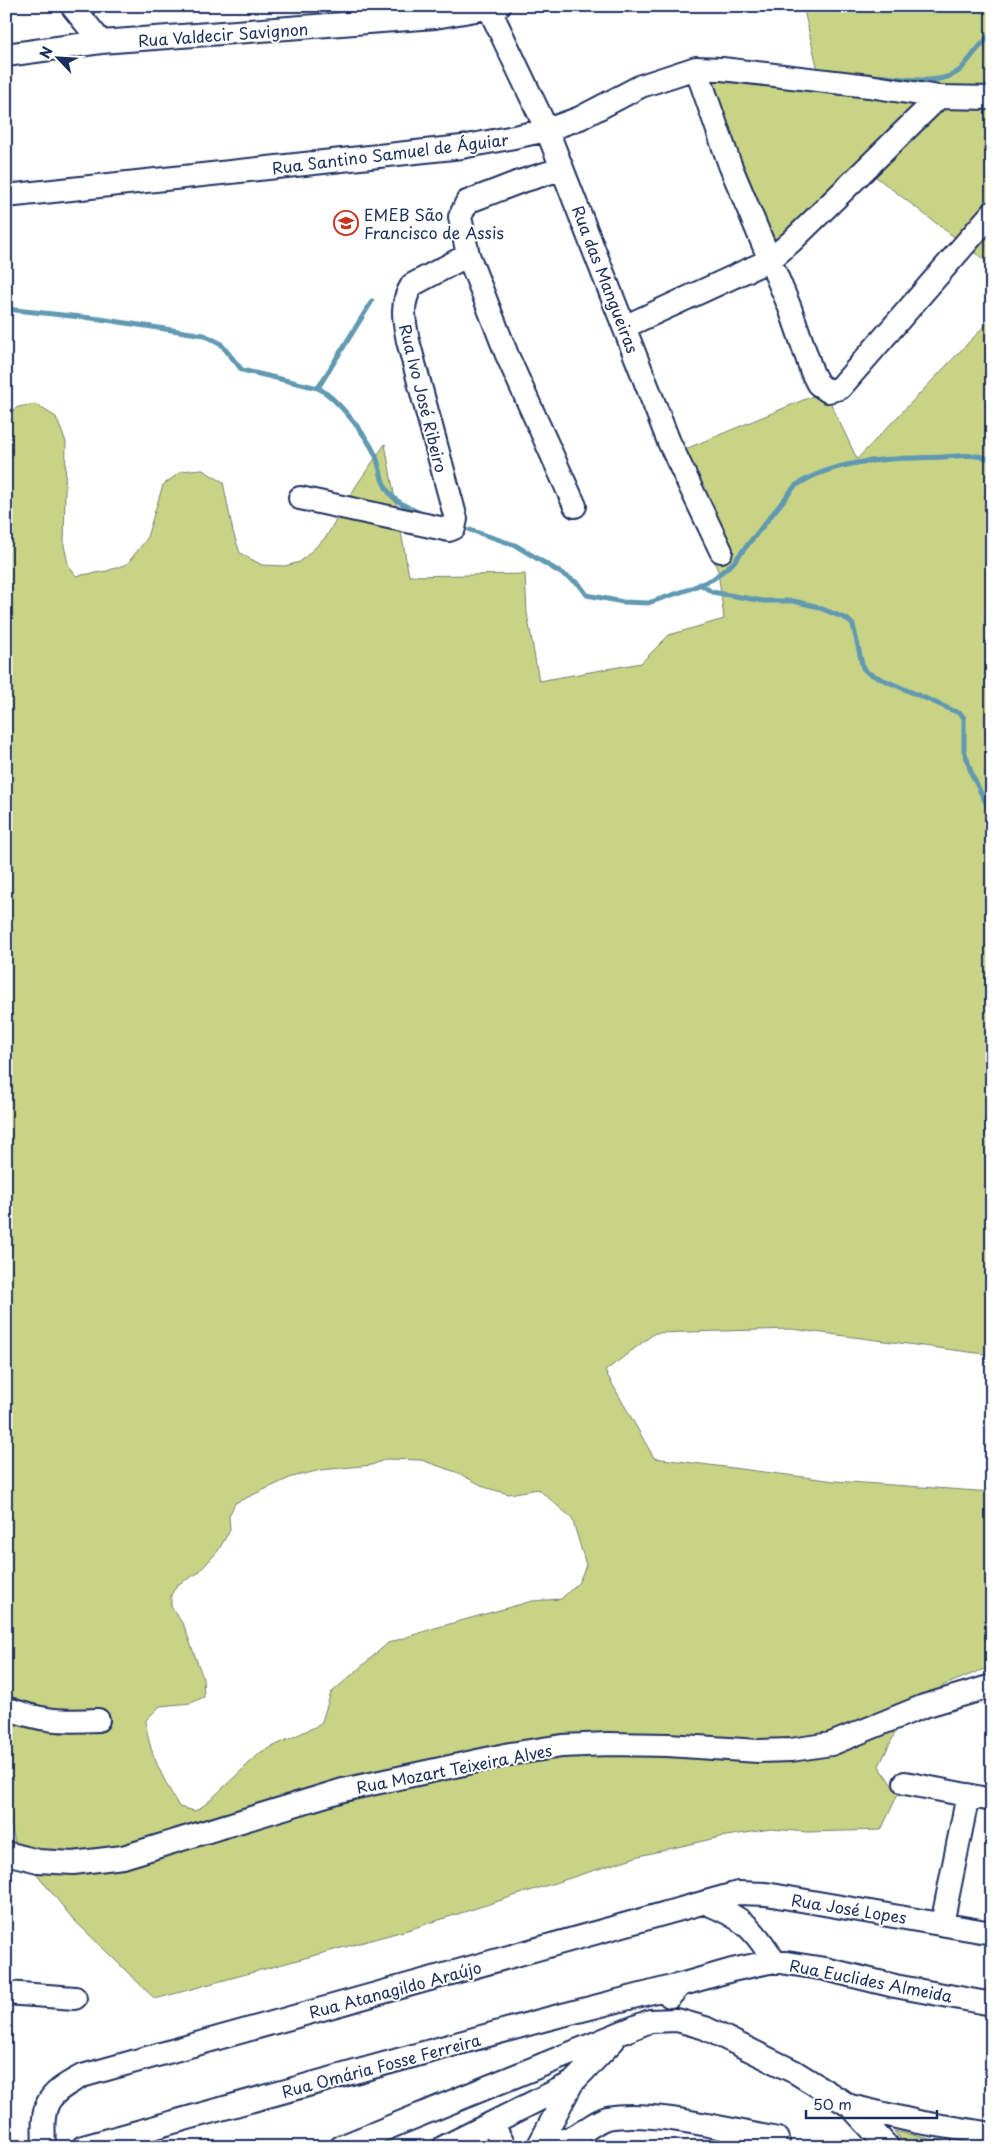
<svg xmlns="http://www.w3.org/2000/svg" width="998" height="2153" viewBox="0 0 998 2153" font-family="'Playpen Sans',sans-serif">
<rect width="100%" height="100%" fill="#fff"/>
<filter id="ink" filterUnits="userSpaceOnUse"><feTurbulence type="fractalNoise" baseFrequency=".02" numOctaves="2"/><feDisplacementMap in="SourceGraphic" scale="10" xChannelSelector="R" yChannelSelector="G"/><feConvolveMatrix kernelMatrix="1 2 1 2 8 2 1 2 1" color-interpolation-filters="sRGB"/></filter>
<g filter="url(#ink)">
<path fill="#c8d386" stroke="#728172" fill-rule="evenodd" d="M803 6H992V266L863 167 778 251 708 76 820 79Z
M992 318V1355L792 1329 655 1333 605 1371 654 1458 835 1481 992 1492V1666L942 1686 896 1731 879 1766 898 1794 881 1830 807 1832 771 1829 720 1837 639 1856 411 1929 155 1999 72 1918 16 1848 6 1798V415L18 407 35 404 56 417 66 442 64 545 68 564 76 576 107 571 127 564 146 540 163 485 182 471 201 469 223 482 233 532 240 553 262 565 285 566 300 562 326 537 356 486 385 444 409 576 525 574 527 613 539 681 641 663 669 635 724 619 718 571 671 455 825 391 857 459ZM386 1459 421 1460 456 1472 487 1488 509 1494 538 1489 572 1518 586 1565 579 1582 561 1599 532 1601 435 1628 388 1643 331 1693 321 1724 261 1752 206 1804 195 1811 179 1807C164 1779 147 1751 146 1720L160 1706 191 1703 204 1697 203 1678 184 1626 171 1606V1595L177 1585 198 1573 218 1551 230 1530 229 1516 235 1503 292 1477 321 1470 372 1465Z
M894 2131 966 2147H905Z"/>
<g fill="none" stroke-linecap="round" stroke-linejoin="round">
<path stroke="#6099b1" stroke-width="5" d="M874 76C898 77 942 88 961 69 972 57 979 45 992 34
M6 309 100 319 204 335 220 343 242 370 318 388C337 398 366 435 375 454 382 470 379 482 392 496 400 505 412 509 422 514
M318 388 372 301
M470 530 515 545 579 584 587 595 623 602 648 603 687 590 713 579 733 563 795 486C839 457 894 459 943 457 961 456 975 453 992 460
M700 584 712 592 763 601H793L815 606 847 619 853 625 863 668 868 673 961 714 964 718V750L972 775 992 815"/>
<defs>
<path id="minor" d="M72 6 101 42
M489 8 547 130 669 442 721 551
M6 55 101 42 435 17 499 6
M696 68 730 165 790 308 812 372 818 384 828 391 840 388 992 213
M6 196 314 163 462 147 509 138 547 130 580 118 641 86 696 68 722 69 869 86 939 97 992 98
M468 255 507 355 575 506
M624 327 770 260 792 241 939 97
M300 498 449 530 454 528 456 519 408 341C404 320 400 304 412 285L468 255 460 217 467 202 519 182 561 169
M6 1708C41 1721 61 1722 98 1720
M905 1783 992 1800
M6 1853 38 1861 73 1863 123 1857 343 1790 510 1754 562 1746 608 1744 668 1745 758 1751 791 1750 831 1744 924 1706 992 1686
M706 1903C743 1918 753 1927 774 1961
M942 1924 968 1795
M6 1993 75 1998
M670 1996 680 1985 732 1970 774 1961 825 1969 895 1986 992 2004
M850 2106 918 2122 992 2134
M492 2124 505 2147
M44 2147C42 2104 44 2096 82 2076L738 1893 766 1894 992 1933
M83 2147 543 2020 680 1985
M341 2147 650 2021 677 2020 705 2028 795 2072 850 2106 888 2147
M444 2147 572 2083 613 2041
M538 2147 572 2083
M541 2147C553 2143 566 2140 577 2135 587 2130 596 2121 607 2118 652 2109 732 2131 778 2139"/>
</defs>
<use href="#minor" stroke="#1b2f5e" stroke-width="26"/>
<use href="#minor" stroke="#fff" stroke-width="22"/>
</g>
</g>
<defs>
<symbol id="school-ring" viewBox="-11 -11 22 22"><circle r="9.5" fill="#fff" stroke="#c8321e" stroke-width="1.5"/><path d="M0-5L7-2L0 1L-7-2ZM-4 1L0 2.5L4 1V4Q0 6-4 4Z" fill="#c8321e"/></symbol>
</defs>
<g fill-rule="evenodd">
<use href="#school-ring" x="332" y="209" width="28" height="28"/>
</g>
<g text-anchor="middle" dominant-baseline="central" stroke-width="4" stroke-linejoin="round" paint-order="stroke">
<g font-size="16" fill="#1b2f5e" stroke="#fff">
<text transform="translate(223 34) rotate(-4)">Rua Valdecir Savignon</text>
<text transform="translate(390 153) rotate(-7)">Rua Santino Samuel de Águiar</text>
<text transform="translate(606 279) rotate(69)">Rua das Mangueiras</text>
<text transform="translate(424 398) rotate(76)">Rua Ivo José Ribeiro</text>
<text transform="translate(454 1768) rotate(-11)">Rua Mozart Teixeira Alves</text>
<text transform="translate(849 1908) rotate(9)">Rua José Lopes</text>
<text transform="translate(871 1980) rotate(11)">Rua Euclides Almeida</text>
<text transform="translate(395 1989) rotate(-15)">Rua Atanagildo Araújo</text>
<text transform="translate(381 2065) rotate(-15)">Rua Omária Fosse Ferreira</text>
</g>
<g font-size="16" fill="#1b2f5e" stroke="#fff" text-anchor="start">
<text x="364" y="214">EMEB São<tspan x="364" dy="18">Francisco de Assis</tspan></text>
</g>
</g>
<rect width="998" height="2153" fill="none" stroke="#fff" stroke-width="25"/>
<rect x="12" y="12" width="973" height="2128" fill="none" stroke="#1b2f5e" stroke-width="2" filter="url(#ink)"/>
<g transform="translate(58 58) rotate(295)" stroke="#ffffff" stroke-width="4" paint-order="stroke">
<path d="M0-4L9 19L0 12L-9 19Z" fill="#1b2f5e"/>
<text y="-8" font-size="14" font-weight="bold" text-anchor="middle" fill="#1b2f5e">N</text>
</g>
<path d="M806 2110v8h131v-8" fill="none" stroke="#1b2f5e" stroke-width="2.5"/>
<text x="813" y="2110" font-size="15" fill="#1b2f5e" stroke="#ffffff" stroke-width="4" paint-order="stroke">50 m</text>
</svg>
